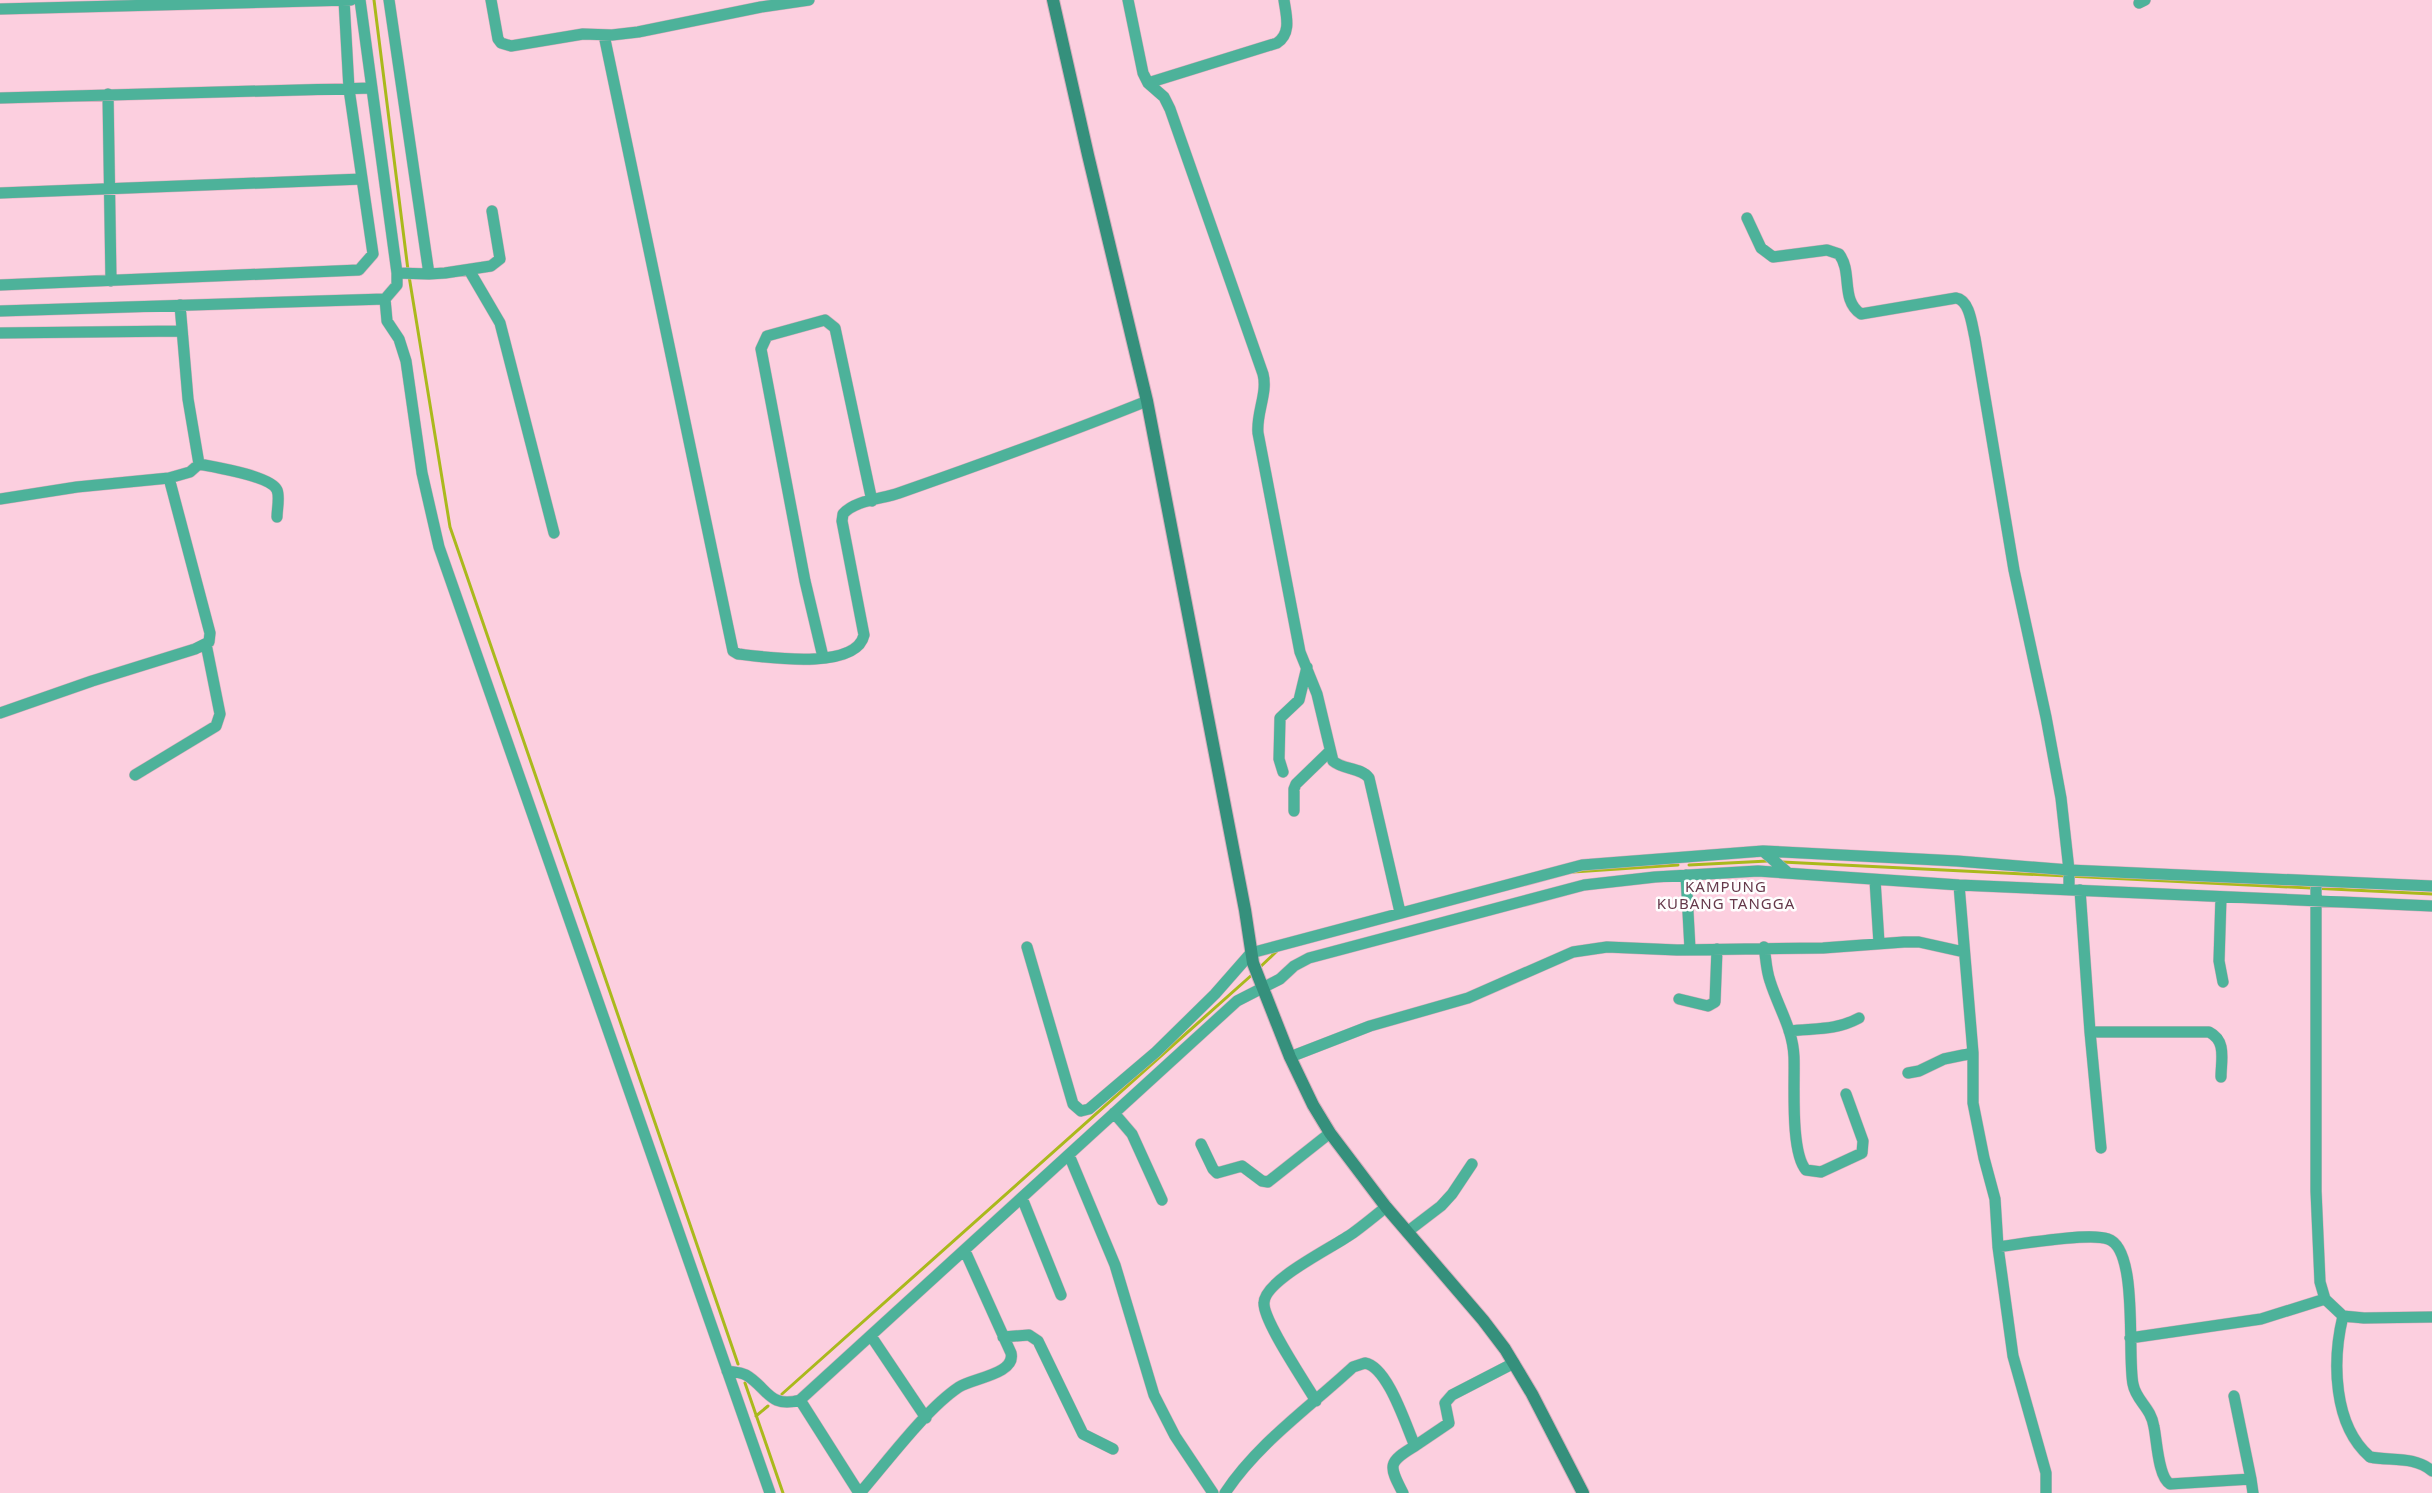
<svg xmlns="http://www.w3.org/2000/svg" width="2432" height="1493" viewBox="0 0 2432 1493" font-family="'Noto Sans',sans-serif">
<rect width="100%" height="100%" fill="#fccfdf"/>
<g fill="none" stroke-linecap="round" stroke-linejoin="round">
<path stroke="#aab91c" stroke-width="3" d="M374 0 408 270
M409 276 450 527 738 1364
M1782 862 2432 894
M1689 865 1768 861
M1573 872 1678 865
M1258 969 1277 951
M745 1383 783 1493
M782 1394 1254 973
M756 1416 768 1406"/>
<defs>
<path id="street" d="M360 0 397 273V285L385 299 387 321 399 339 406 361 422 473 439 547 770 1493
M389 0 429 274 397 273
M491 0 498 39 501 43 511 46 583 34 612 35 638 32 761 7 809 0
M1128 0 1143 73 1148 83 1164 97 1170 109 1263 374C1268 393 1256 413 1258 433L1300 652 1317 694 1333 761C1343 770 1361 767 1369 778L1400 912
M2139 3 2145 0
M0 9 351 0
M604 35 733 651 738 654C765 657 856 671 864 635L842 521 843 514C855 500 882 499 899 493 982 464 1065 434 1147 401
M1148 83 1277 43C1292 33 1286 15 1284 0
M108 94 111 281
M0 98 372 88
M0 193 362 179
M1747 218 1761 248 1773 257 1827 250 1839 254C1853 272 1840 300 1861 314L1956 298C1970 300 1972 326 1975 338L2014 570 2046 717 2061 798 2069 870V890
M469 270 500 323 554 533
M429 274 445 273 491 266 500 259 492 211
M0 285 359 270 373 254 349 89 344 0
M180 305 188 399 199 464
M0 311 385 299
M0 333 181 331
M199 464C214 467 271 476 277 490 280 497 277 509 277 517
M0 499 77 487 169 478 190 472 199 464
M823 657 805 581 761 349 767 336 825 320 835 328 872 501
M0 713 92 681 195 649 209 642 210 633 169 478
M1283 772 1279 759 1280 718 1299 700 1307 667
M135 775 216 726 220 714 206 644
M1294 811V789L1296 784 1330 751
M1763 851 1787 872
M1686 875 1690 949
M1875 880 1879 943
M2316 882V1191L2320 1282 2325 1299 2343 1316C2332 1361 2333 1425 2370 1457 2390 1461 2415 1456 2432 1471
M1959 885 1973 1053V1103L1984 1158 1995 1199 1998 1247C2021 1244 2090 1232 2108 1239 2139 1249 2127 1356 2133 1384 2136 1401 2151 1407 2154 1427 2157 1441 2158 1477 2170 1484L2251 1479 2253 1493
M2080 890 2090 1032 2101 1148
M2221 897 2219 961 2223 982
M1027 947 1073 1104 1081 1111 1089 1109 1156 1052 1215 994 1251 953 1582 865 1763 851 1957 861 2069 870 2432 886
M1764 947C1766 958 1766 970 1770 981 1778 1007 1793 1029 1794 1057 1795 1082 1790 1152 1806 1170L1821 1172 1862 1153 1863 1141 1846 1094
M1679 999 1708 1006 1715 1002 1717 949
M1789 1031C1815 1028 1835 1031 1859 1018
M2090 1032H2209C2227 1041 2221 1060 2221 1077
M1290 1057 1370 1026 1468 998 1573 952 1607 947 1677 950 1823 948 1904 942H1919L1964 952
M1908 1073 1919 1071 1944 1059 1973 1053
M1114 1113 1132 1134 1162 1200
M1201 1144 1213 1169 1217 1173 1242 1166 1262 1181 1268 1182 1330 1133
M1069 1155 1115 1265 1154 1395 1175 1436 1213 1493
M1022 1198 1061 1295
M1407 1232 1441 1206 1452 1194 1472 1164
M1998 1247 2013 1356 2046 1473V1493
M2343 1316 2364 1318 2432 1317
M871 1336 926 1418
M1003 1337 1029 1335 1038 1341 1083 1434 1113 1449
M2130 1338 2261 1319 2325 1299
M727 1371C733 1372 740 1372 746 1375 767 1387 769 1409 800 1400L1237 1001 1280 979 1294 966 1309 958 1584 885 1655 877 1758 871 1959 885 2432 906
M2234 1396 2251 1479
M800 1400 859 1493
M1316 1401C1305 1382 1263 1321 1264 1303 1264 1280 1334 1247 1353 1233 1364 1225 1375 1216 1386 1207
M860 1493C887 1462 926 1409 959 1387 973 1378 1016 1374 1011 1353L965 1251
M1225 1493C1258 1443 1310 1407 1353 1367L1365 1363C1388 1367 1406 1426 1415 1446L1449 1423 1445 1403 1452 1395 1514 1363
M1403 1493C1388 1465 1388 1462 1415 1446"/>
<path id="secondary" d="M1053 0 1088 155 1147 401 1245 910 1253 963 1290 1057 1313 1105 1330 1133 1386 1207 1483 1320 1505 1349 1532 1394 1583 1493"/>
</defs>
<use href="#street" stroke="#d7aebd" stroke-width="12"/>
<use href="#secondary" stroke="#d7aebd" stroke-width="14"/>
<use href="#street" stroke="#4db29a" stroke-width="11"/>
<use href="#secondary" stroke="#35907c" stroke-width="12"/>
</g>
<g text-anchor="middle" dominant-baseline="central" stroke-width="5" stroke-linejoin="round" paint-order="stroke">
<g font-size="15" letter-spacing="1" fill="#65384a" stroke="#fefefe">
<text x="1726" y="886">KAMPUNG<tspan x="1726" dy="17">KUBANG TANGGA</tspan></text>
</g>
</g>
</svg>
